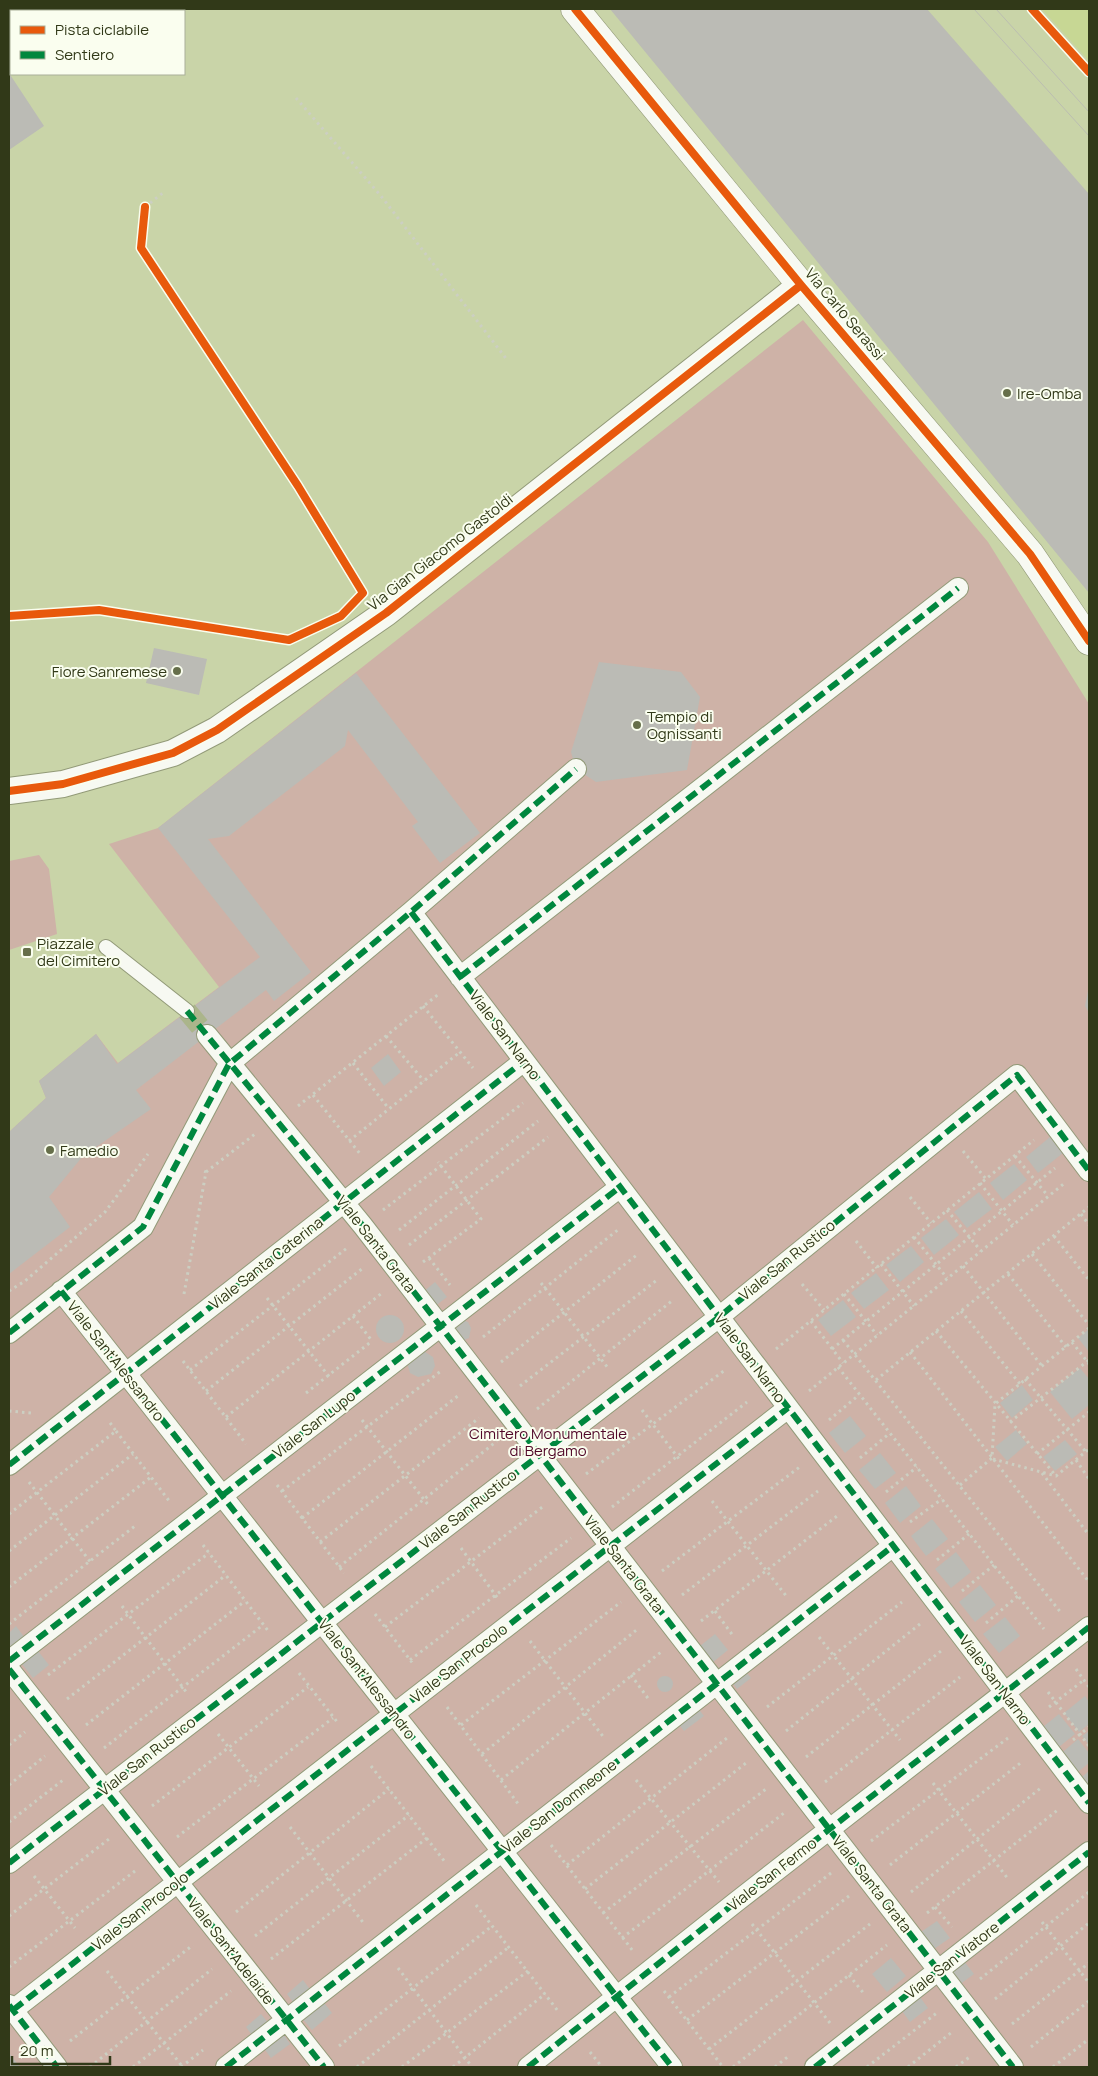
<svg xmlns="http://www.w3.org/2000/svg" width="1098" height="2076" viewBox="0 0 1098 2076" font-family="Manrope,sans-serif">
<rect width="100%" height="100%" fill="#c9d4a8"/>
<path fill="#c7d794" d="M1042 9H1089V61Z"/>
<path fill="#ceb2a7" d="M803 320 988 542 1089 704V2067H9V1132L46 1098 39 1081 96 1034 118 1063 219 987 109 844 158 828Z
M39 855 49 869 57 934 9 950V861Z"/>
<path fill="#bbbbb5" d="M9 9H149L145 11H11V25L9 22Z
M610 9H927L1089 194V593Z
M9 73 44 126 9 150Z
M154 648 207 659 199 695 146 683Z
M599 662 681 672 700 697 687 770 596 782 576 769 571 752Z
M356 673 480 833 440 863 412 826 418 822 348 730 345 746 229 836 208 839 311 972 274 1001 266 990 136 1090 151 1109 83 1156 49 1197 70 1227 9 1274V1132L46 1098 39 1081 96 1034 117 1064 260 957 158 828Z
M1088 991H1089V1013L1085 1006Z
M388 1054 401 1072 384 1086 371 1068Z
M1050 1137 1063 1153 1038 1173 1026 1157Z
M1014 1164 1027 1180 1003 1200 990 1183Z
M979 1192 992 1209 967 1228 954 1212Z
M946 1219 959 1235 934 1255 921 1238Z
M911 1246 924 1262 900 1282 886 1265Z
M876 1273 889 1290 864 1309 851 1293Z
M435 1282 447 1297 434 1307 422 1293Z
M843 1300 856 1317 831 1336 818 1320Z
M376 1329a14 14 0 1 1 28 0a14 14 0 1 1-28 0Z
M462 1320 468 1322 471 1328 469 1338 462 1341 450 1330Z
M1089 1329V1352L1078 1338Z
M422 1350 433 1357 435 1366 431 1374 418 1377 410 1373 407 1363Z
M1080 1368 1089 1379V1405L1072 1419 1050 1392Z
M1022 1385 1033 1400 1012 1418 1000 1403Z
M850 1416 866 1436 845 1453 829 1433Z
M1016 1430 1027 1444 1007 1461 995 1447Z
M1065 1440 1077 1454 1055 1471 1043 1457Z
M880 1453 896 1473 875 1489 859 1470Z
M906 1486 921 1506 900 1523 885 1503Z
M932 1519 948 1539 926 1556 911 1536Z
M956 1552 971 1572 951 1588 935 1569Z
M980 1585 996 1605 975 1622 959 1602Z
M1005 1617 1020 1636 999 1653 983 1634Z
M16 1626 27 1641 9 1651V1633Z
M715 1634 728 1650 712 1663 700 1646Z
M38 1651 49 1665 33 1678 22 1664Z
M745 1671 751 1678 737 1689 732 1682Z
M657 1684a8 8 0 1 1 16 0a8 8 0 1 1-16 0Z
M1085 1696 1089 1702V1724L1079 1732 1064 1713Z
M697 1707 704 1716 684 1731 677 1722Z
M1059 1714 1075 1734 1054 1751 1038 1731Z
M1089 1731V1745L1082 1736Z
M1078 1739 1089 1753V1763L1073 1776 1058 1756Z
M1089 1771V1795L1077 1781Z
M937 1921 950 1938 931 1951 918 1934Z
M891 1958 906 1976 887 1992 872 1974Z
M964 1961 974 1974 959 1985 949 1972Z
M303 1980 312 1992 295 2005 287 1994Z
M920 1997 928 2008 910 2022 902 2011Z
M322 2000 332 2013 312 2030 301 2017Z
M261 2014 270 2025 254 2038 246 2027Z
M282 2032 290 2044 271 2058 263 2047Z
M9 2053 20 2067H9Z"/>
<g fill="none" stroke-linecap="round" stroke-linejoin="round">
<path stroke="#abb58b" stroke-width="20" stroke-dasharray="20 10" stroke-linecap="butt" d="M187 1011 207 1035"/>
<defs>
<path id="service" d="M106 947 187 1011"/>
<path id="pedestrian" d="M411 912 1089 1803
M460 977 958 588
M207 1035 363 1226 1013 2067
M61 1291 672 2067
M9 1333 143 1227 229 1064 411 912 576 769
M9 1465 524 1061
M9 1661 620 1187
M9 1669 324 2067
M9 1863 719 1317 1017 1075 1089 1171
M9 2005 57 2067
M13 2010 788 1408
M226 2067 893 1546
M528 2067 736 1902 1089 1627
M815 2067 1089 1852"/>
<path id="minor" d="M9 791 63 784 173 753 217 730 386 613 801 285"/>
<path id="tertiary" d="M575 9 801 285 1030 554 1089 641"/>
</defs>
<use href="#service" stroke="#929a78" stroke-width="16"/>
<use href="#pedestrian" stroke="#929a78" stroke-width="22"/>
<use href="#minor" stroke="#929a78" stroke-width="28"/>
<use href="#tertiary" stroke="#929a78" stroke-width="29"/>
<path stroke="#cccfc2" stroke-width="3" stroke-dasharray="2.5 4" stroke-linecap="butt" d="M296 98 381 196 508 361
M145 207 164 192
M423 1006 473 1068
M386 1036 424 1081
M353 1063 389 1109
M313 1095 361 1155
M298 1106 440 993
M349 1141 460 1052
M963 1151 986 1179
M1015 1156 1048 1196
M206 1172 255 1134
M980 1183 1013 1225
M910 1197 931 1223
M383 1210 523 1103
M947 1210 981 1251
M1081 1214 1089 1225
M399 1230 538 1121
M1054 1236 1089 1280
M914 1237 947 1278
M856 1241 877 1268
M409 1245 548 1137
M1032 1254 1089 1325
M429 1258 450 1285
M423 1262 481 1219 438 1162
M881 1264 914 1306
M963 1266 1042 1366
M1008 1274 1066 1347
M541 1283 608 1368
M802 1284 824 1310
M9 1291 25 1281 105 1212 148 1154
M184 1294 206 1172 202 1170
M844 1294 877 1335
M267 1298 331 1379
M961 1311 1020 1384
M353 1316 372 1341
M811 1321 843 1363
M936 1331 1056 1476
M483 1337 619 1229
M843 1340 1062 1614
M1072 1342 1089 1364
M776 1349 1034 1140
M832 1349 1055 1168
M910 1352 1089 1582
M183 1361 246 1444
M501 1362 638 1254
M838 1367 1044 1629
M190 1370 347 1248
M1025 1379 1086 1452
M876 1380 1089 1207
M520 1386 657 1280
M206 1391 363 1268
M809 1391 1066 1182
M306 1393 372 1341
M537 1409 673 1300
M642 1410 679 1459
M9 1411 31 1413
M226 1417 382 1293
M362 1420 429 1506
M829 1420 859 1395
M1010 1422 1089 1360
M116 1431 170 1502
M1037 1454 1089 1412
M860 1458 890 1433
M993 1459 1056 1476 1089 1449
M1076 1460 1089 1479
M1042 1473 1089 1535
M586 1474 725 1370
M29 1482 92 1564
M277 1485 344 1573
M960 1485 992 1458 995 1404 1089 1328
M282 1491 441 1371
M886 1492 917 1467
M712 1501 787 1597
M612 1507 747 1402
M9 1514 116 1431 108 1420
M302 1518 459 1395
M910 1522 942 1499
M320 1542 479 1418
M203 1545 269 1632
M461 1548 499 1600
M9 1551 133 1454
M937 1560 969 1534
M339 1567 497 1441
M662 1571 801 1466
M9 1587 151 1477
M962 1591 994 1565
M682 1595 818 1491
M122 1606 187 1693
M715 1611 734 1637
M375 1614 414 1665
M701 1621 837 1516
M986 1623 1018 1596
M9 1624 135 1526
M385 1627 545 1505
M819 1637 900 1740
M530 1641 605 1739
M410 1660 571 1538
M1076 1669 1089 1687
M299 1673 338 1723
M48 1675 209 1553
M631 1675 650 1701
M1048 1692 1089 1746
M67 1699 226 1575
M447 1707 519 1805
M767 1707 902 1602
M1049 1707 1084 1680
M86 1725 245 1601
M461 1725 621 1602
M786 1731 920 1624
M218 1734 259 1786
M1073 1740 1089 1727
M9 1745 25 1732
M104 1748 263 1625
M482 1754 639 1628
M806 1757 941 1651
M371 1766 445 1862
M501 1780 661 1652
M636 1780 719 1882
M825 1782 960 1677
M933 1783 1009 1880
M9 1785 45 1756
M152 1806 308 1687
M9 1822 63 1780
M290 1827 365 1925
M177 1837 333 1718
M871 1841 1008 1738
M551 1845 633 1951
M567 1865 727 1738
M890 1865 1023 1761
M34 1876 75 1928
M585 1889 746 1763
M911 1892 1042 1787
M476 1905 558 2011
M935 1907 952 1927
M236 1912 389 1789
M603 1913 766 1789
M927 1913 1059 1809
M9 1916 109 1839
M1042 1922 1089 1983
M752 1924 830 2023
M255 1936 409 1815
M622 1938 784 1813
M271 1959 427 1838
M9 1967 135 1871
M398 1968 472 2067
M107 1971 182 2066
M849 1975 865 1995
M980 1979 1089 1892
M664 1991 723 2067
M669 1997 831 1873
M995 1999 1089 1923
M687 2020 849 1896
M1012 2024 1089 1963
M70 2041 193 1945
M339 2046 492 1926
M1031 2047 1089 2001
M709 2049 870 1924
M590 2052 602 2067
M90 2067 212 1969
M133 2067 231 1991
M181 2067 203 2050
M357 2067 509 1947
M402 2067 528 1971
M453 2067 545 1994
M733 2067 887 1945
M775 2067 790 2055
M867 2067 938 2012
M908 2067 952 2032
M956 2067 971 2056
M1053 2067 1089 2039"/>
<use href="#service" stroke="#f7f9f2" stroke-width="14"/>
<use href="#pedestrian" stroke="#f7f9f2" stroke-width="20"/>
<use href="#minor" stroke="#f7f9f2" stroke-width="26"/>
<use href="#tertiary" stroke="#f7f9f2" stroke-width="28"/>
<path stroke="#bbbdb1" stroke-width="1" d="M974 9 1089 136
M996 9 1089 112"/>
<path stroke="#00873e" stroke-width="6" stroke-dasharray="12 6" stroke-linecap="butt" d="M411 912 1089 1803
M460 977 958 588
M187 1011 363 1226 1013 2067
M61 1291 672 2067
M9 1333 143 1227 229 1064 411 912 576 769
M9 1465 524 1061
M9 1661 620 1187
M9 1669 324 2067
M9 1863 719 1317 1017 1075 1089 1171
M9 2005 57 2067
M13 2010 788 1408
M226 2067 893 1546
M528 2067 736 1902 1089 1627
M815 2067 1089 1852"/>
<defs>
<path id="cycleway" d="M575 9 801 285 1030 554 1089 641
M1032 9 1089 72
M9 616 99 610 289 640 341 616 363 593 298 486 141 248 145 207
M9 791 63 784 173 753 217 730 386 613 801 285"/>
</defs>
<use href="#cycleway" stroke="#fafeef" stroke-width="11"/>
<use href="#cycleway" stroke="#e8590c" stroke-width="8"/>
</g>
<g fill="#666f4a" stroke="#fafeef" stroke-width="2">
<circle cx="1007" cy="393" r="5"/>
<circle cx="177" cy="671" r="5"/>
<circle cx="637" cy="725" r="5"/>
<rect x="22" y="947" width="10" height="10" rx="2.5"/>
<circle cx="50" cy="1150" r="5"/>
</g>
<g text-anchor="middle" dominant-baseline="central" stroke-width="4" stroke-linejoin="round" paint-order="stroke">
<g font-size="15" fill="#313918" stroke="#fafeef">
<text transform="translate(845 314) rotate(50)">Via Carlo Serassi</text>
<text transform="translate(440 552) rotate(-38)">Via Gian Giacomo Gastoldi</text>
<text transform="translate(505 1035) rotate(53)">Viale San Narno</text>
<text transform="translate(376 1244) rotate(52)">Viale Santa Grata</text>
<text transform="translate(787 1260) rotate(-39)">Viale San Rustico</text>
<text transform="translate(266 1263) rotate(-38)">Viale Santa Caterina</text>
<text transform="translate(750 1358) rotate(53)">Viale San Narno</text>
<text transform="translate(116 1361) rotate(52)">Viale Sant'Alessandro</text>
<text transform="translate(314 1424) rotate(-38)">Viale San Lupo</text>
<text transform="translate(468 1509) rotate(-38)">Viale San Rustico</text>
<text transform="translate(624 1564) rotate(52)">Viale Santa Grata</text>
<text transform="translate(459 1663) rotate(-38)">Viale San Procolo</text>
<text transform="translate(367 1679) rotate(52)">Viale Sant'Alessandro</text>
<text transform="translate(995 1680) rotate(53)">Viale San Narno</text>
<text transform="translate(147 1756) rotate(-38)">Viale San Rustico</text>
<text transform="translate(559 1806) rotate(-38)">Viale San Domneone</text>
<text transform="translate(772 1874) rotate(-38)">Viale San Fermo</text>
<text transform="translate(872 1884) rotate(52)">Viale Santa Grata</text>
<text transform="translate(140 1911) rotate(-38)">Viale San Procolo</text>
<text transform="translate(231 1951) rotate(52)">Viale Sant'Adelaide</text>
<text transform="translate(952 1960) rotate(-38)">Viale San Viatore</text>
</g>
<g font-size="15" fill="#313918" stroke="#fafeef" text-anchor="start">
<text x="1017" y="393">Ire-Omba</text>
<text x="167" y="671" text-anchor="end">Fiore Sanremese</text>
<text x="647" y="716">Tempio di<tspan x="647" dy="17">Ognissanti</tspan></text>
<text x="37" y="943">Piazzale<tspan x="37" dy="17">del Cimitero</tspan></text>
<text x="60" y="1150">Famedio</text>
</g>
<g font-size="15" fill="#500728" stroke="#fafeef">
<text x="548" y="1433">Cimitero Monumentale<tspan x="548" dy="17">di Bergamo</tspan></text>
</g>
</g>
<rect width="1098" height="2076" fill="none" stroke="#313918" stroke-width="20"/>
<rect x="10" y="10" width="175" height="65" fill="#fafeef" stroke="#aaaf99"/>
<rect x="20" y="26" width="25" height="8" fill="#e8590c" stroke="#aaaf99"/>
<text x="55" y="35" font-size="15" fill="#313918">Pista ciclabile</text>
<rect x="20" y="51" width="25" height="8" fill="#00873e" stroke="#aaaf99"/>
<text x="55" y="60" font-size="15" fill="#313918">Sentiero</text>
<path d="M12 2056v8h98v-8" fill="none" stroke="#313918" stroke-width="2.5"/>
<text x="20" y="2056" font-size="15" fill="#313918" stroke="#fafeef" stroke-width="4" paint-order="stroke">20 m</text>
</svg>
